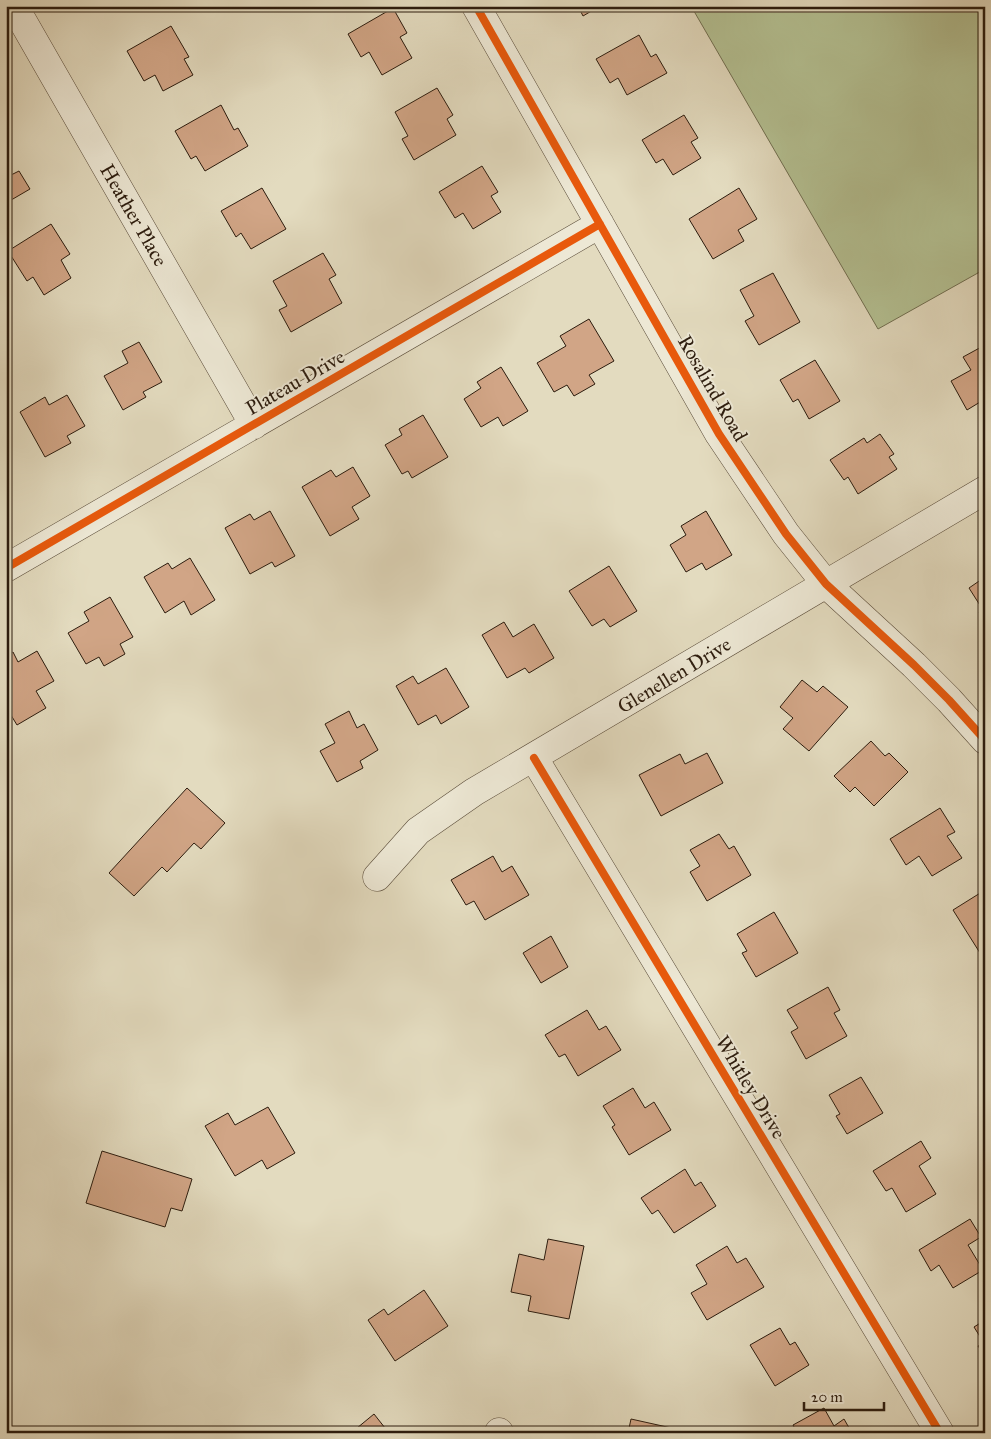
<svg xmlns="http://www.w3.org/2000/svg" width="991" height="1439" viewBox="0 0 991 1439" font-family="'IM FELL Great Primer',serif">
<rect width="100%" height="100%" fill="#e3dbbf"/>
<filter id="stains"><feTurbulence type="fractalNoise" baseFrequency=".004" numOctaves="4"/><feColorMatrix values="0 0 0 0 .2 0 0 0 0 .09 0 0 0 0 .02 0 0 0 .5 -.17"/></filter>
<radialGradient id="worn" r=".72"><stop offset=".6" stop-color="#630" stop-opacity="0"/><stop offset="1" stop-color="#630" stop-opacity=".3"/></radialGradient>
<path fill="#b4c092" stroke="#706e50" d="M691 6H985V269L878 329Z"/>
<path fill="#d1a586" stroke="#2c1c0e" d="M578 6H600L583 16Z
M393 8 407 33 400 37 412 58 382 75 369 52 361 57 348 34Z
M171 26 189 57 184 59 193 75 163 91 155 75 144 81 127 51Z
M639 35 651 57 656 54 667 73 627 95 618 78 610 83 596 59Z
M437 88 453 115 447 119 456 135 414 160 402 139 408 136 395 112Z
M221 105 234 130 238 128 248 146 205 171 196 156 191 159 175 131Z
M684 115 698 138 691 142 701 158 673 175 663 159 656 163 642 140Z
M482 166 498 192 491 196 501 212 473 229 463 213 455 218 439 192Z
M6 167 11 175 19 171 30 189 6 203Z
M262 188 286 229 251 249 241 233 236 237 221 211Z
M739 188 757 219 738 230 744 241 713 259 689 219Z
M51 224 70 254 61 260 71 278 44 295 33 277 27 281 8 251Z
M323 253 336 275 329 279 342 303 291 332 279 310 287 306 273 281Z
M773 273 800 322 759 345 745 321 754 316 740 290Z
M589 319 614 361 589 375 595 384 574 396 567 385 554 392 537 363 566 346 560 336Z
M139 342 162 382 143 392 146 397 123 410 104 376 128 363 122 351Z
M985 345V399L967 410 951 381 971 370 963 357Z
M815 360 840 401 809 419 798 399 793 402 780 380Z
M501 367 528 411 503 426 498 417 481 427 464 399 481 388 477 382Z
M67 395 85 426 67 436 71 443 45 457 20 412 45 397 49 405Z
M423 415 448 457 412 478 408 471 402 474 385 445 402 435 399 429Z
M880 434 894 454 889 457 897 469 858 494 848 477 844 480 830 460 864 438 867 443Z
M353 467 370 496 352 507 359 519 330 536 302 487 331 470 336 477Z
M270 511 295 556 275 567 272 562 250 574 225 528 250 514 254 520Z
M706 511 732 555 706 570 702 563 686 572 670 545 686 535 681 526Z
M190 558 215 600 191 615 184 601 165 613 144 577 168 563 172 569Z
M609 566 637 611 610 627 604 619 592 626 569 591Z
M985 577V620L979 612 983 610 969 588Z
M110 597 133 637 120 644 125 654 104 666 99 657 86 664 68 633 89 621 84 612Z
M504 622 513 637 534 624 554 658 529 673 525 668 507 678 482 635Z
M37 651 54 681 36 691 46 708 17 725 6 707V656L13 652 18 662Z
M446 668 469 707 441 724 436 715 418 725 396 686 413 676 418 684Z
M802 680 817 692 823 686 848 707 809 751 783 729 793 718 780 707Z
M349 711 357 728 364 724 378 750 360 761 363 768 337 782 320 751 335 743 325 724Z
M871 741 885 756 889 753 908 772 874 806 855 787 850 792 834 776Z
M707 753 723 783 661 816 639 775 680 754 685 764Z
M187 788 225 823 201 849 194 843 167 872 162 867 134 896 109 873Z
M940 808 955 832 947 836 962 858 932 876 919 856 906 865 890 839Z
M719 834 729 849 734 846 751 875 707 901 690 872 700 866 690 850Z
M493 856 502 872 512 866 529 895 485 920 474 901 466 905 451 880Z
M985 890V950L980 953 953 910Z
M774 912 798 953 756 977 742 953 747 951 737 934Z
M551 936 568 967 541 983 523 953Z
M828 987 840 1010 834 1013 847 1036 806 1059 791 1032 798 1028 787 1010Z
M587 1010 599 1030 606 1026 621 1050 578 1076 565 1054 559 1057 545 1035Z
M861 1077 883 1113 847 1134 836 1116 840 1114 829 1095Z
M633 1088 645 1108 654 1102 671 1130 629 1155 612 1127 615 1125 603 1106Z
M268 1107 295 1153 267 1169 262 1160 235 1176 205 1126 228 1113 235 1125Z
M921 1141 931 1158 919 1166 936 1194 906 1212 892 1188 886 1191 873 1171Z
M102 1151 192 1179 182 1211 171 1208 165 1227 86 1203Z
M685 1169 695 1186 701 1182 716 1206 674 1233 658 1210 652 1214 641 1198Z
M970 1219 981 1237 968 1245 983 1270 953 1288 939 1265 931 1271 919 1250Z
M548 1239 584 1246 569 1319 528 1311 531 1296 511 1292 519 1254 544 1260Z
M727 1246 737 1263 746 1258 764 1287 707 1320 691 1293 707 1284 696 1265Z
M424 1290 448 1326 395 1361 368 1320 384 1309 388 1315Z
M985 1320V1356L978 1346 984 1343 974 1327Z
M780 1328 790 1345 795 1342 809 1365 775 1386 750 1345Z
M824 1408 834 1426 844 1419 852 1433H797L793 1425Z
M374 1414 389 1433H351Z
M631 1419 676 1429V1433H628Z"/>
<g fill="none" stroke-linecap="round" stroke-linejoin="round">
<defs>
<path id="street" d="M14 6 254 425
M476 6 719 434 786 534 826 584 914 665 949 700 985 740
M6 568 600 224
M534 758 940 1433
M377 877 418 831 474 792 985 490
M499 1433V1432"/>
</defs>
<use href="#street" stroke="#5a4c3a" stroke-width="29"/>
<use href="#street" stroke="#ede8d5" stroke-width="28"/>
<defs>
<path id="cycleway" d="M476 6 719 434 786 534 826 584 914 665 949 700 985 740
M6 568 600 224
M534 758 940 1433"/>
</defs>
<use href="#cycleway" stroke="#ede8d5" stroke-width="11"/>
<use href="#cycleway" stroke="#e8590c" stroke-width="8"/>
</g>
<g text-anchor="middle" dominant-baseline="central" stroke-width="4" stroke-linejoin="round" paint-order="stroke">
<g font-size="20" fill="#2c1c0e" stroke="#ede8d5">
<text transform="translate(134 215) rotate(60)">Heather Place</text>
<text transform="translate(295 382) rotate(-30)">Plateau Drive</text>
<text transform="translate(713 388) rotate(60)">Rosalind Road</text>
<text transform="translate(674 675) rotate(-31)">Glenellen Drive</text>
<text transform="translate(751 1087) rotate(59)">Whitley Drive</text>
</g>
</g>
<rect width="991" height="1439" fill="none" stroke="#e3dbbf" stroke-width="25"/>
<rect x="8" y="8" width="976" height="1424" fill="none" stroke="#2c1c0e" stroke-width="2.5"/>
<rect x="12" y="12" width="966" height="1414" fill="none" stroke="#2c1c0e"/>
<path d="M804 1402v8h80v-8" fill="none" stroke="#2c1c0e" stroke-width="2.5"/>
<text x="811" y="1402" font-size="15" fill="#2c1c0e" stroke="#ede8d5" stroke-width="4" paint-order="stroke">20 m</text>
<rect width="100%" height="100%" filter="url(#stains)"/>
<rect width="100%" height="100%" fill="url(#worn)"/>
</svg>
